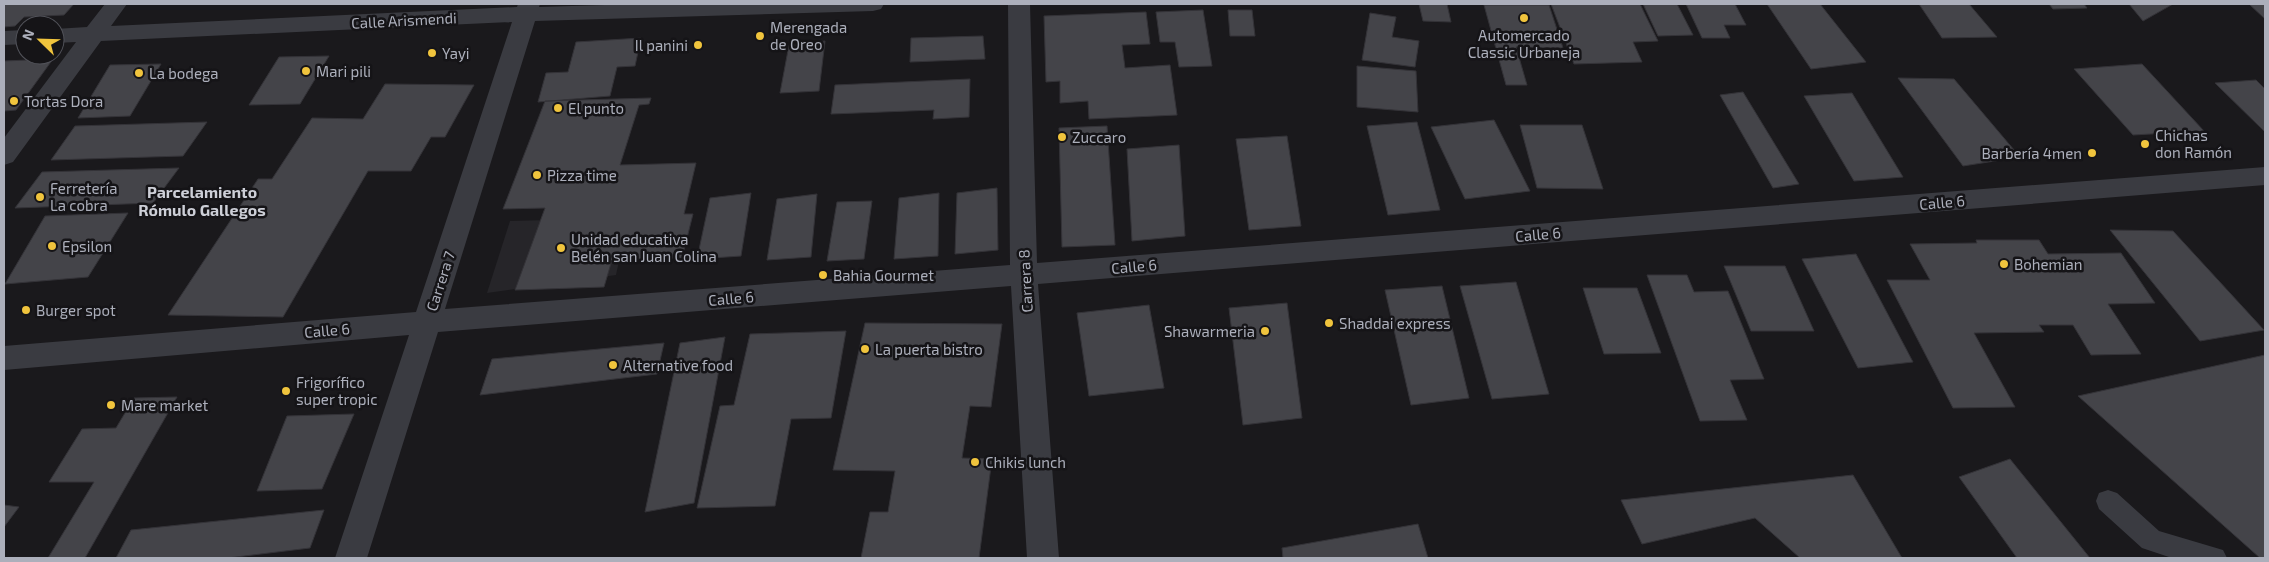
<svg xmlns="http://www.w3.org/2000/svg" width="2269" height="562" viewBox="0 0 2269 562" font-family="'Exo 2',sans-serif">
<rect width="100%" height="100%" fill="#1a191c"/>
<path fill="#262529" d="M628 218 616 275 487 293 510 221Z"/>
<path fill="#444449" stroke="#343338" d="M4 4H74L64 15 24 17 15 26 4 27Z
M1419 4H1447L1451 22 1423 21Z
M1551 4H1640L1658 41 1633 42 1642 62 1574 64Z
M1643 4H1677L1693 35 1658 36Z
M1686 4H1735L1746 25H1724L1730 38H1702Z
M1767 4H1820L1866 62 1811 69Z
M1919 4H1969L1997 37 1942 38Z
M2049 4H2084L2087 8 2053 9Z
M2129 4H2173L2143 21Z
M2249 4H2265V19Z
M1484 5H1549L1563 48 1516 47 1527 85H1506Z
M1203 10 1212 66 1179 67 1175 42H1160L1156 12Z
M1228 10H1252L1255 36H1230Z
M1146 12 1150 44 1122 45 1125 68 1170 65 1177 115 1089 119 1088 101 1060 103V81L1046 82 1044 16Z
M1370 13 1396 17 1392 37 1419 41 1415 67 1362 60Z
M983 36 985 59 910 62 911 38Z
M641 38 635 66 617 67 610 96 538 102 546 73 568 72 576 42Z
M825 41 819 91 780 93 789 45Z
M329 56 300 104 249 105 279 57Z
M53 59 16 110 4 111V61Z
M161 64 130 116 78 118 110 65Z
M2142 64 2204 131 2133 135 2074 69Z
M1357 66 1416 71 1418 112 1357 107Z
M1898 78 1954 79 2020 157 1963 166Z
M970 79 969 117 933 119 934 110 831 114 835 85Z
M2256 80 2265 89V132L2215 83Z
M385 84 474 85 445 137H431L411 171H368L283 317 168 315 258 179H272L312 118 363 119Z
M1743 92 1799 184 1773 188 1720 95Z
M1852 93 1903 177 1854 181 1804 96Z
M651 98 649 104 639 105 620 165 696 163 684 214H693L682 258 612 260 604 287 515 290 545 208 503 209 545 101Z
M1494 120 1530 191 1465 199 1431 127Z
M207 122 183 156 51 160 75 126Z
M1417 122 1440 210 1388 215 1367 126Z
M1520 125H1582L1603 189 1537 188Z
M1107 126 1115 245 1062 247 1059 128Z
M1287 136 1301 226 1249 230 1236 139Z
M1179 145 1185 236 1132 241 1127 149Z
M179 168 153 203 15 208 42 172Z
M997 188 998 250 955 254 957 193Z
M751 193 741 256 697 259 710 198Z
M939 193 938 256 894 259 899 198Z
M817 194 811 257 767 260 777 199Z
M872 201 864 259 827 261 837 202Z
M128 213 88 277 5 284 45 216Z
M2110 230 2173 231 2264 330 2200 341Z
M1976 240H2039L2048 254 2121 253 2155 303 2108 304 2141 354 2091 355 2073 325H2039L2044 332 1974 333 2015 407 1953 408 1887 280H1930L1910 244 1977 243Z
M1856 254 1913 362 1858 368 1802 259Z
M1724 266H1785L1814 331H1751Z
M1647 275H1687L1694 292 1728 291 1764 379 1730 380 1747 420 1700 421Z
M1516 282 1549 394 1492 399 1460 286Z
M1442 286 1469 398 1411 405 1385 290Z
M1583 288H1637L1661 353 1604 354Z
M1287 303 1302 418 1243 425 1229 308Z
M1149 305 1164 388 1089 396 1077 313Z
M865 323 1002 324 991 407 970 406 962 458 992 459 979 558H861L870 512H888L895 471 833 470Z
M846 331 831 418 791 419 775 506 697 508 720 406 734 405 750 334Z
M725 337 694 503 645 512 680 343Z
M664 343 657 374 480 395 492 359Z
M2265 355V558H2260L2078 396Z
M177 397 85 558H48L94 482H49L82 429 116 428 134 398Z
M354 414 322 489 257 491 287 416Z
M2010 459 2090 558H2017L1959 477Z
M1853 475 1902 558H1800L1755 518 1642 544 1621 500Z
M4 505 19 507 4 527Z
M324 510 310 548 228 558H116L131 530Z
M1418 524 1428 558H1283L1282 548Z"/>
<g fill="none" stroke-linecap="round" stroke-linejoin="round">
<path fill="#3a3b41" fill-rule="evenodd" d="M2108 490 2117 493 2159 531 2223 550 2227 558H2172L2142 548 2099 509 2096 501 2099 493Z"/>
<path fill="#3a3b41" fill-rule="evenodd" d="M105 4H127L111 26 517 7 518 4H540L539 7 638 4H884L881 9 873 11 535 21 445 309 1010 265 1008 4H1030L1037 263 2265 167V185L1038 284 1059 558H1027L1011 286 438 332 367 558H335L409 335 4 370V346L416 312 512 22 101 41 13 162 4 165V138L76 42 55 43V29L87 27Z
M25 30V44L4 45V31Z"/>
</g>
<g fill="#f0c43d" stroke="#151417" stroke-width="2">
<circle cx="1524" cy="18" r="5"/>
<circle cx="760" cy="36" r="5"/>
<circle cx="698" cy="45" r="5"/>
<circle cx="432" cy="53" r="5"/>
<circle cx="306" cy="71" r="5"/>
<circle cx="139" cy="73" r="5"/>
<circle cx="14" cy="101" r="5"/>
<circle cx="558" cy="108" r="5"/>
<circle cx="1062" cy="137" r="5"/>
<circle cx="2145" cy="144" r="5"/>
<circle cx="2092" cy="153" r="5"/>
<circle cx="537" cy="175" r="5"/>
<circle cx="40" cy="197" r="5"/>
<circle cx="52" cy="246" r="5"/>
<circle cx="561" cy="248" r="5"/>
<circle cx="2004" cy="264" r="5"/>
<circle cx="823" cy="275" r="5"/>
<circle cx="26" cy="310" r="5"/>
<circle cx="1329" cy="323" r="5"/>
<circle cx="1265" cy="331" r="5"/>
<circle cx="865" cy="349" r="5"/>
<circle cx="613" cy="365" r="5"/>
<circle cx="286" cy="391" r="5"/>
<circle cx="111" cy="405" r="5"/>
<circle cx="975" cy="462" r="5"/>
</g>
<g text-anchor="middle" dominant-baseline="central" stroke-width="5" stroke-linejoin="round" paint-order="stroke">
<g font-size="15" fill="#acafbb" stroke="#151417">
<text transform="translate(404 20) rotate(-3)">Calle Arismendi</text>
<text transform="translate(1942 202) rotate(-5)">Calle 6</text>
<text transform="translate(1538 234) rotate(-5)">Calle 6</text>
<text transform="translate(1134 266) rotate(-5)">Calle 6</text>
<text transform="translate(440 281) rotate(-72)">Carrera 7</text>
<text transform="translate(1025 281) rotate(-93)">Carrera 8</text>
<text transform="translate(731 298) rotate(-5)">Calle 6</text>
<text transform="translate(327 330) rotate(-5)">Calle 6</text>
</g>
<g font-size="15" fill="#acafbb" stroke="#151417" text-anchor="start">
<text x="770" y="27">Merengada<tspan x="770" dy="17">de Oreo</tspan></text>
<text x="1524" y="35" text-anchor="middle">Automercado<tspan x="1524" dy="17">Classic Urbaneja</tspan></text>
<text x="688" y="45" text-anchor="end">Il panini</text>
<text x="442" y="53">Yayi</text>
<text x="316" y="71">Mari pili</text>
<text x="149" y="73">La bodega</text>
<text x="24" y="101">Tortas Dora</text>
<text x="568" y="108">El punto</text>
<text x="2155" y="135">Chichas<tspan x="2155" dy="17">don Ramón</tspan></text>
<text x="1072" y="137">Zuccaro</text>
<text x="2082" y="153" text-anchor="end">Barbería 4men</text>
<text x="547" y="175">Pizza time</text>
<text x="50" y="188">Ferretería<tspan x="50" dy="17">La cobra</tspan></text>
<text x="571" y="239">Unidad educativa<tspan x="571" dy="17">Belén san Juan Colina</tspan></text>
<text x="62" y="246">Epsilon</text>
<text x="2014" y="264">Bohemian</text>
<text x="833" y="275">Bahia Gourmet</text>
<text x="36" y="310">Burger spot</text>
<text x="1339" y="323">Shaddai express</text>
<text x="1255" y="331" text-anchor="end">Shawarmeria</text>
<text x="875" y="349">La puerta bistro</text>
<text x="623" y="365">Alternative food</text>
<text x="296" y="382">Frigorífico<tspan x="296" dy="17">super tropic</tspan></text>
<text x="121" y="405">Mare market</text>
<text x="985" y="462">Chikis lunch</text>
</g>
<g font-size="16" font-weight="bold" fill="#cdcfd7" stroke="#151417">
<text x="202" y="191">Parcelamiento<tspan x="202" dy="18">Rómulo Gallegos</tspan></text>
</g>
</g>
<rect width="2269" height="562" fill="none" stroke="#acafbb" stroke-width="10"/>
<g transform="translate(40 40) rotate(293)"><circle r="24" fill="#151417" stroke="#515259"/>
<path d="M0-4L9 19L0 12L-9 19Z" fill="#f0c43d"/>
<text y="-8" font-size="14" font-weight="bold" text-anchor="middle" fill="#acafbb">N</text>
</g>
</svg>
